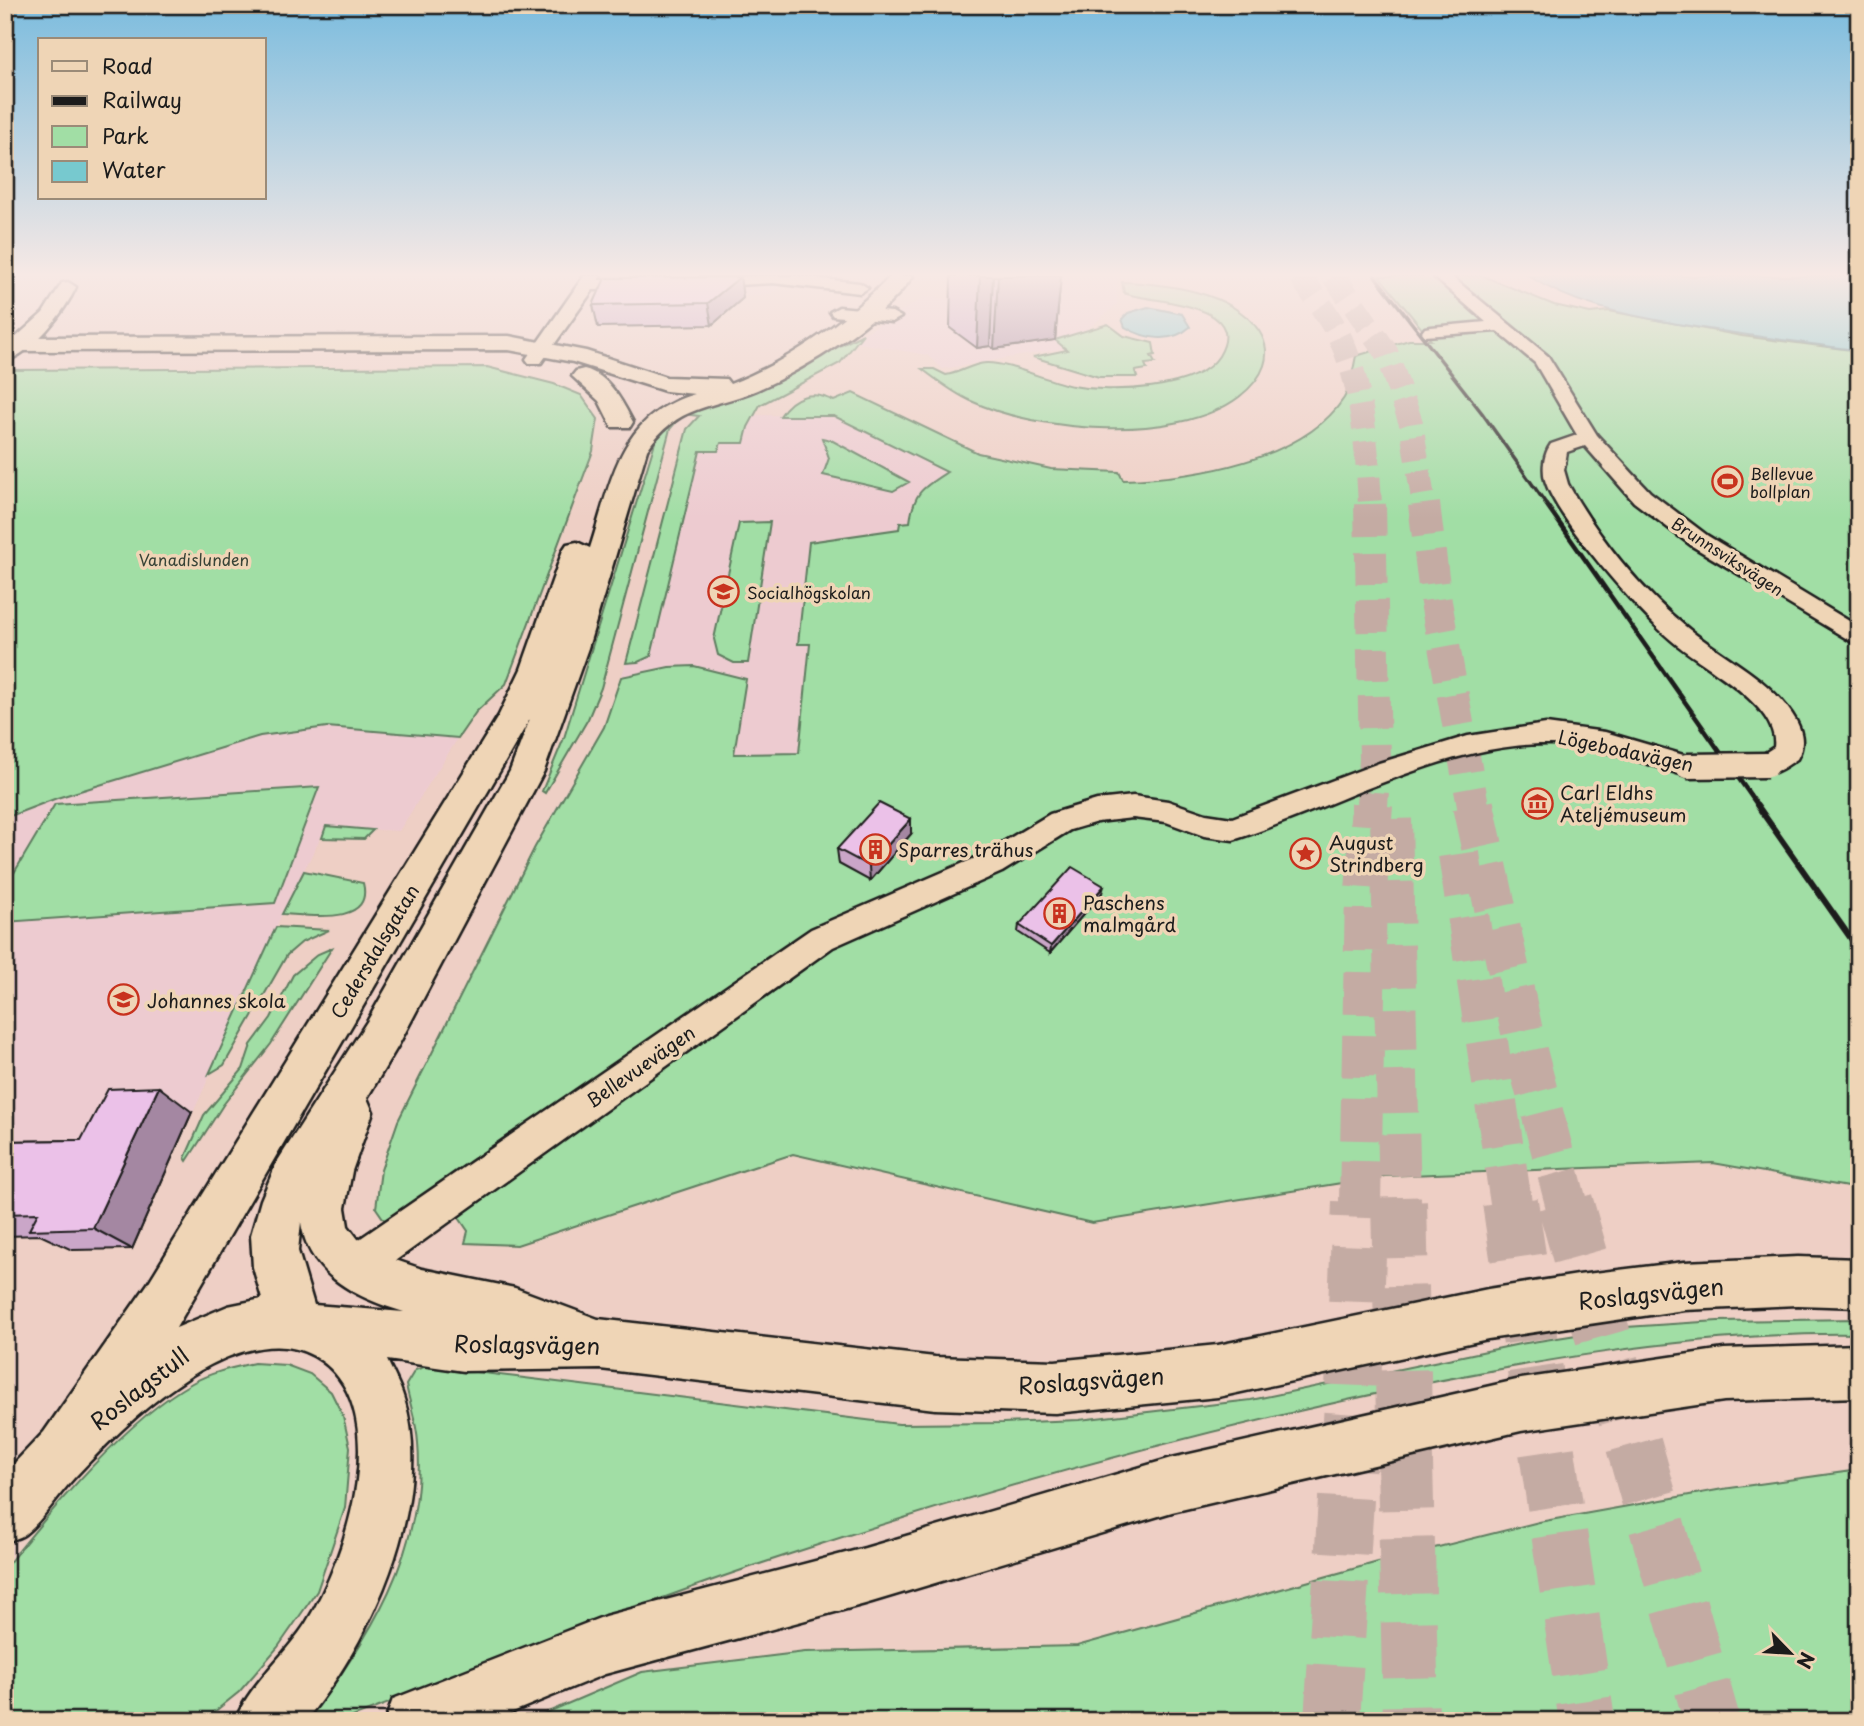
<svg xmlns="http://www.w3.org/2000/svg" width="1864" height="1726" viewBox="0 0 1864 1726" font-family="'Playpen Sans',sans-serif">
<rect width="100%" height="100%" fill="#eecfc5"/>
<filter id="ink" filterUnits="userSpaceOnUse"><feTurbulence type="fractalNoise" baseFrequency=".0143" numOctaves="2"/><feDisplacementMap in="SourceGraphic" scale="14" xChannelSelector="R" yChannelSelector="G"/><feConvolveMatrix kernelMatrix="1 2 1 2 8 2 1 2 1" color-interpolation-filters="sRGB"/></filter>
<g filter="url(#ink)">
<path fill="#edcbd0" d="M591 276H790L778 289 767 295 583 297Z
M973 276H1117V304L1066 348 943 369 927 355 858 343 863 334 925 297 973 302Z
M755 415 834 416 947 471 912 506 910 523 900 529 798 644 810 643 799 753 552 814 604 727 626 663 687 429Z
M327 727 458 738 399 831 326 827 282 914 132 1249 72 1250 79 1234 5 1236V818L57 798 260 736Z"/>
<path fill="#a1dea5" stroke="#5e7d60" stroke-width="2" d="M1379 276H1483L1554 305 1590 313 1609 311 1742 336 1859 351V1189L1713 1163 1385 1176 1092 1223 793 1154 517 1245 465 1243 468 1231 455 1212 426 1209 385 1221 376 1208 381 1170 398 1121 535 847 604 727 621 677 669 667 694 666 746 679 734 754 799 753 810 644H798L809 542 899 529 900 523 910 522C914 492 922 488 947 472L834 416H780C793 395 813 390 834 401L853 393 978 453 1051 469 1119 472 1123 480C1193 478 1303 461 1344 398 1351 387 1353 369 1356 356L1409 340H1431Z
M1122 282C1150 283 1179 286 1206 295 1258 312 1293 355 1239 397 1177 444 1037 432 971 401 953 393 937 380 922 369H934L946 375C960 373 971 364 986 363 1008 362 1050 382 1073 386 1110 393 1197 391 1219 356 1252 301 1149 303 1124 293Z
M1108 324 1124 336 1153 343 1155 355 1151 356 1155 363 1145 364 1147 369 1135 371 1137 377H1099L1033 357 1067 350 1055 340Z
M863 334 840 363 760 405 748 427 744 443H721L718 451H700L651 656 638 662 626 663 687 429 699 416 683 414 670 429 601 688 588 719 545 793 542 791 564 738 660 426 680 411 750 392Z
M487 367 554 384 581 395 598 419 593 451 506 684 476 712 458 738 327 727 260 736 57 798 5 818V370Z
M822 438 831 440 909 482 893 491 823 475 829 458Z
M770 522 748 663H734L718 655 714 639 739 523Z
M319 787 275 903 5 922V888L55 804Z
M326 826 373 830 364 839 322 838Z
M304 871 363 883C374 927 307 915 282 914Z
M276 927 329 930 302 942 287 955 224 1065 209 1074Z
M332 948 271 1044 223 1105 187 1161 185 1158 204 1115 243 1069 251 1045 271 1018 293 975 318 954Z
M1859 1319V1334C1692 1331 1505 1365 1343 1401 1155 1443 969 1495 787 1555 636 1604 490 1665 342 1721H307C368 1640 427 1550 418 1443 417 1423 410 1405 406 1385L415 1370 427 1366 899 1424 1003 1423 1079 1420 1251 1400 1520 1344 1626 1327 1718 1321Z
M254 1363 286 1365 310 1374 331 1392 343 1416 350 1447 345 1508 317 1591 278 1647 239 1692 203 1721H5V1568C52 1509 127 1419 192 1383 212 1372 232 1368 254 1363Z
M1859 1470V1721H527L642 1672 805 1652 1077 1646 1378 1562 1539 1522 1723 1489Z"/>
<path fill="#77c9cf" stroke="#538487" stroke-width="2" d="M1529 276H1859V351C1795 341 1731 334 1667 322 1619 313 1571 304 1529 276Z
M1148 307 1182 314 1190 327C1171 344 1145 339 1125 327L1122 319 1128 313Z"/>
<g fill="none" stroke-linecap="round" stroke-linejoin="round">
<path stroke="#c4aba3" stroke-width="24" stroke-dasharray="24 12" stroke-linecap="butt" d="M1301 276C1314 297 1331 318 1341 340 1364 391 1367 451 1370 505
M1334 276 1386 352 1411 423 1424 505"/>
<path stroke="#c4aba3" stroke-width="32" stroke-dasharray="32 16" stroke-linecap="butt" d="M1370 504 1375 760 1372 806
M1424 504 1436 602 1473 806"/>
<path stroke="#c4aba3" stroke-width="42" stroke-dasharray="42 21" stroke-linecap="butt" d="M1473 805 1527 1055 1566 1203
M1391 819 1400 1203
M1459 854 1511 1203
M1360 1203 1366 892 1372 805"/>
<path stroke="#c4aba3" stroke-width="56" stroke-dasharray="56 28" stroke-linecap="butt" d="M1399 1202 1411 1721
M1510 1202 1587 1721
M1565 1202 1712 1721
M1332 1721 1353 1389 1360 1202"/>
<defs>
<path id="minor" d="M584 276H600L599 280 640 279 648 284 640 289 593 290 541 363H529L526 359Z
M796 276 860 283 868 288 860 293 773 283 701 287 693 282 701 277Z
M1433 276H1451L1548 356 1597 435 1650 492 1708 536 1859 627V646L1692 546 1634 502 1585 446 1567 452 1564 470 1568 484C1598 537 1642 592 1690 630 1725 658 1767 677 1792 714 1802 729 1806 743 1797 759 1783 768 1774 777 1757 772L1753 765 1757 758 1774 747C1780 704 1699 665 1671 640 1639 612 1556 519 1545 480 1542 468 1544 454 1551 444L1577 435 1535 363 1497 331 1425 336 1422 332 1425 328 1431 327 1486 322Z
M68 282 76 287C66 310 31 355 5 361V347L43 313 62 283Z
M839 307 892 312 901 317 892 322 833 316 830 312Z
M1546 724 1605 732 1697 759 1701 766 1697 773 1687 776C1642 763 1595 743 1547 744 1443 744 1332 809 1233 840L1204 836 1166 822 1133 818 1097 822 1070 830 1002 872 833 947 367 1281 353 1286 339 1281 334 1267 339 1253 811 929 980 856 1050 814 1097 800 1133 796 1168 801 1206 814 1232 818 1379 763 1468 736Z"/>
<path id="major" d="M891 276H913C880 323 809 367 757 390 712 409 677 404 647 450L588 648 544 771 398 1046 367 1098 373 1112 352 1171 345 1208 348 1226 358 1239 381 1255 422 1269 515 1288 598 1319 935 1357 1055 1361 1218 1345 1488 1289 1578 1275 1684 1262 1798 1257 1859 1259V1307L1798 1305 1684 1310 1488 1339 1218 1397 1055 1413 935 1409 600 1369 464 1371 387 1360C393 1373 400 1385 404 1399 436 1502 370 1643 305 1721H235C250 1683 284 1657 306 1623 346 1560 398 1404 314 1356 270 1331 212 1360 176 1386 138 1412 105 1445 74 1478 58 1495 43 1520 25 1534 20 1538 11 1540 5 1542V1473L44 1432 147 1285 499 715 521 669 563 550 567 544 577 542 590 548C612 481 618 416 695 394L665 391 573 362 509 350 5 351V337L509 336 586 351 666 377 726 379 730 384C790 361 845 321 891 276ZM530 719 510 771 368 1020 277 1162 261 1200 251 1235 253 1267 262 1299 228 1306 176 1328ZM301 1222C308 1275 357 1298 404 1312L314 1305 298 1251Z
M584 369C609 375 622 401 633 422L630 427H612L599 401 572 376 576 371Z
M1859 1345V1397L1724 1401 1521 1431 1172 1512 865 1604 605 1674 491 1721H385L393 1699 605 1616 865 1548 1172 1458 1521 1379 1724 1349Z"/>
</defs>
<use href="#minor" stroke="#1c1c1c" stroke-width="5"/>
<use href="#major" stroke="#1c1c1c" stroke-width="5"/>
<use href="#minor" fill="#efd5b6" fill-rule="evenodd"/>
<use href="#major" fill="#efd5b6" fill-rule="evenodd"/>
<path stroke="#1c1c1c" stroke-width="3.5" d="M1375 276 1482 413 1547 505"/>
<path stroke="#1c1c1c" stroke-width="4.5" d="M1546 504 1758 806"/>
<path stroke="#1c1c1c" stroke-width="6" d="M1757 805 1859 950"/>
<defs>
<path id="minor-bridge" d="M1687 766 1767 765"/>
</defs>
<use href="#minor-bridge" stroke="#1c1c1c" stroke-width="29" stroke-linecap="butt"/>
<use href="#minor-bridge" stroke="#efd5b6" stroke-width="24"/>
</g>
<path fill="#caa6c8" stroke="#1c1c1c" stroke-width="2" d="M951 276H1061L1055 340 994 349 990 346 977 348 950 328Z
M740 277 743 298 712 325 598 327 593 305Z
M911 834 870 881 839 864 837 849Z
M1102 893 1050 953 1018 932 1019 925Z
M192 1112 132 1249 72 1250 40 1235 5 1236V1141L81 1140Z"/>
<path fill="#a487a2" stroke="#1c1c1c" stroke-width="2" d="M980 276H993L990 346 977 348Z
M998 276H1061L1055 340 994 349Z
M740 277 743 298 712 325 708 303Z
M911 819V834L870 881 869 866Z
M1104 886 1102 893 1050 953 1051 946Z
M159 1087 192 1112 132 1249 93 1228Z"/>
<path fill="#ebc1e8" stroke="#1c1c1c" stroke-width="2" d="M740 277 708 303 593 305 605 278Z
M879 803 911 819 869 866 837 849Z
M1072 867 1104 886 1051 946 1019 925Z
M159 1087 93 1228 29 1230 38 1213 5 1214V1141L81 1140 108 1089Z"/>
</g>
<linearGradient id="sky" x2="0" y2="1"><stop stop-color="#7bbcde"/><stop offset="0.53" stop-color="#f7e9e5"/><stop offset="1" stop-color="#f7e9e5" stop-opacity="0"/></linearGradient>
<rect width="1864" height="518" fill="url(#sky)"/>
<defs>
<symbol id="stadium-ring" viewBox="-11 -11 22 22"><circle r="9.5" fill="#efd5b6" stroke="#c8321e" stroke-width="1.5"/><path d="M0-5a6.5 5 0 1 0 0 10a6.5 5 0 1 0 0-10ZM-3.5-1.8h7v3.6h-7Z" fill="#c8321e"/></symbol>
<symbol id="university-ring" viewBox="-11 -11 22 22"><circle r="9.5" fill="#efd5b6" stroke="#c8321e" stroke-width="1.5"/><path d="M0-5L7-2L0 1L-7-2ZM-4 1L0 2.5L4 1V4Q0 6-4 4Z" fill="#c8321e"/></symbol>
<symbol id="museum-ring" viewBox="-11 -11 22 22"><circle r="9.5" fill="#efd5b6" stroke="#c8321e" stroke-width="1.5"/><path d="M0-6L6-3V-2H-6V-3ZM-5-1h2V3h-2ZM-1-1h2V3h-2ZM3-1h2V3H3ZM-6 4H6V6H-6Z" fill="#c8321e"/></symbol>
<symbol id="building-ring" viewBox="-11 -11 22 22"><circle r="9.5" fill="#efd5b6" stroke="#c8321e" stroke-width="1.5"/><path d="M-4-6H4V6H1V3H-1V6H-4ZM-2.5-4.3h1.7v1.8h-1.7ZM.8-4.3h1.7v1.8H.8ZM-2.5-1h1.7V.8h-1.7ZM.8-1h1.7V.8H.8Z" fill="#c8321e"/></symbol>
<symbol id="sight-ring" viewBox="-11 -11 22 22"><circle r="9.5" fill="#efd5b6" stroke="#c8321e" stroke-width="1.5"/><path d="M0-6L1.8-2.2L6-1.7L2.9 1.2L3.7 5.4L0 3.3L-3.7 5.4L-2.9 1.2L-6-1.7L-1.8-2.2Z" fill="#c8321e"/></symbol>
<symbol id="school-ring" viewBox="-11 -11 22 22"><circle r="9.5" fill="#efd5b6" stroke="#c8321e" stroke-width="1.5"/><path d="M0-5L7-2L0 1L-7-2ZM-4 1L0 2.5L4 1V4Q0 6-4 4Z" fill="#c8321e"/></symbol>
</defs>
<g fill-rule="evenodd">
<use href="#stadium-ring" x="1710" y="464" width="35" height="35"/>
<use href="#university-ring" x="706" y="574" width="35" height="35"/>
<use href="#museum-ring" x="1520" y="786" width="35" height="35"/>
<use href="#building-ring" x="858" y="832" width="35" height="35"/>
<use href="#sight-ring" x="1288" y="836" width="35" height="35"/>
<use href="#building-ring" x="1042" y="896" width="35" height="35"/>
<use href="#school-ring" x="106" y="982" width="35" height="35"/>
</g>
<g text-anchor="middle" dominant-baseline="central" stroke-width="7" stroke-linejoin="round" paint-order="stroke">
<g font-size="16" fill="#1c1c1c" stroke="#efd5b6" text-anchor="start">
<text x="1750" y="473">Bellevue<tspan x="1750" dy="18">bollplan</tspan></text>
<text x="747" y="592">Socialhögskolan</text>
</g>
<g font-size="16" fill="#1c1c1c" stroke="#efd5b6">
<text transform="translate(1728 556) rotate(33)">Brunnsviksvägen</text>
</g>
<g font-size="16" fill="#374337" stroke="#efd5b6">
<text x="194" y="559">Vanadislunden</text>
</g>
<g font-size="19" fill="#1c1c1c" stroke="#efd5b6">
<text transform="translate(1626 750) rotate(12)">Lögebodavägen</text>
<text transform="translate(374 951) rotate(-59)">Cedersdalsgatan</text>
<text transform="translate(640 1066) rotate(-35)">Bellevuevägen</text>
</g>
<g font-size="19" fill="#1c1c1c" stroke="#efd5b6" text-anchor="start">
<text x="1560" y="792">Carl Eldhs<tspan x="1560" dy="22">Ateljémuseum</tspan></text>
<text x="1329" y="842">August<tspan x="1329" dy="22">Strindberg</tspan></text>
<text x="898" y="849">Sparres trähus</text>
<text x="1083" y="902">Paschens<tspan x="1083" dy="22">malmgård</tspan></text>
<text x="147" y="1000">Johannes skola</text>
</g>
<g font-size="23" fill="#1c1c1c" stroke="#efd5b6">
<text transform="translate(1651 1293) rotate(-6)">Roslagsvägen</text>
<text transform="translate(527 1344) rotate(1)">Roslagsvägen</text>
<text transform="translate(1091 1380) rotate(-4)">Roslagsvägen</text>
<text transform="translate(139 1388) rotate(-38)">Roslagstull</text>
</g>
</g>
<rect width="1864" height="1726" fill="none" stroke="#efd5b6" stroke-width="28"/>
<rect x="14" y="14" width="1836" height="1698" fill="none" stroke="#1c1c1c" stroke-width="2.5" filter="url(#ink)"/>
<rect x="38" y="38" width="228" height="161" fill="#efd5b6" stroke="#9b8b78" stroke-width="2"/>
<rect x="52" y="61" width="35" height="10" fill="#efd5b6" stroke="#9b8b78" stroke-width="2"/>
<text x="102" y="74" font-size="21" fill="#1c1c1c">Road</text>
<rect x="52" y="96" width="35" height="10" fill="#1c1c1c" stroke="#9b8b78" stroke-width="2"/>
<text x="102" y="108" font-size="21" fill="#1c1c1c">Railway</text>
<rect x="52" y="126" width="35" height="21" fill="#a1dea5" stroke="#9b8b78" stroke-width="2"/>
<text x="102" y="144" font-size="21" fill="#1c1c1c">Park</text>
<rect x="52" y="161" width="35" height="21" fill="#77c9cf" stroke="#9b8b78" stroke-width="2"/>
<text x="102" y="178" font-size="21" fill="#1c1c1c">Water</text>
<g transform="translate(1790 1653) rotate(115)" stroke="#efd5b6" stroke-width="5" paint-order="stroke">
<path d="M0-5L12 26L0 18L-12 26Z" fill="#1c1c1c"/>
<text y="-10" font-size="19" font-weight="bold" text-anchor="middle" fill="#1c1c1c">N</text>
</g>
</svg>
